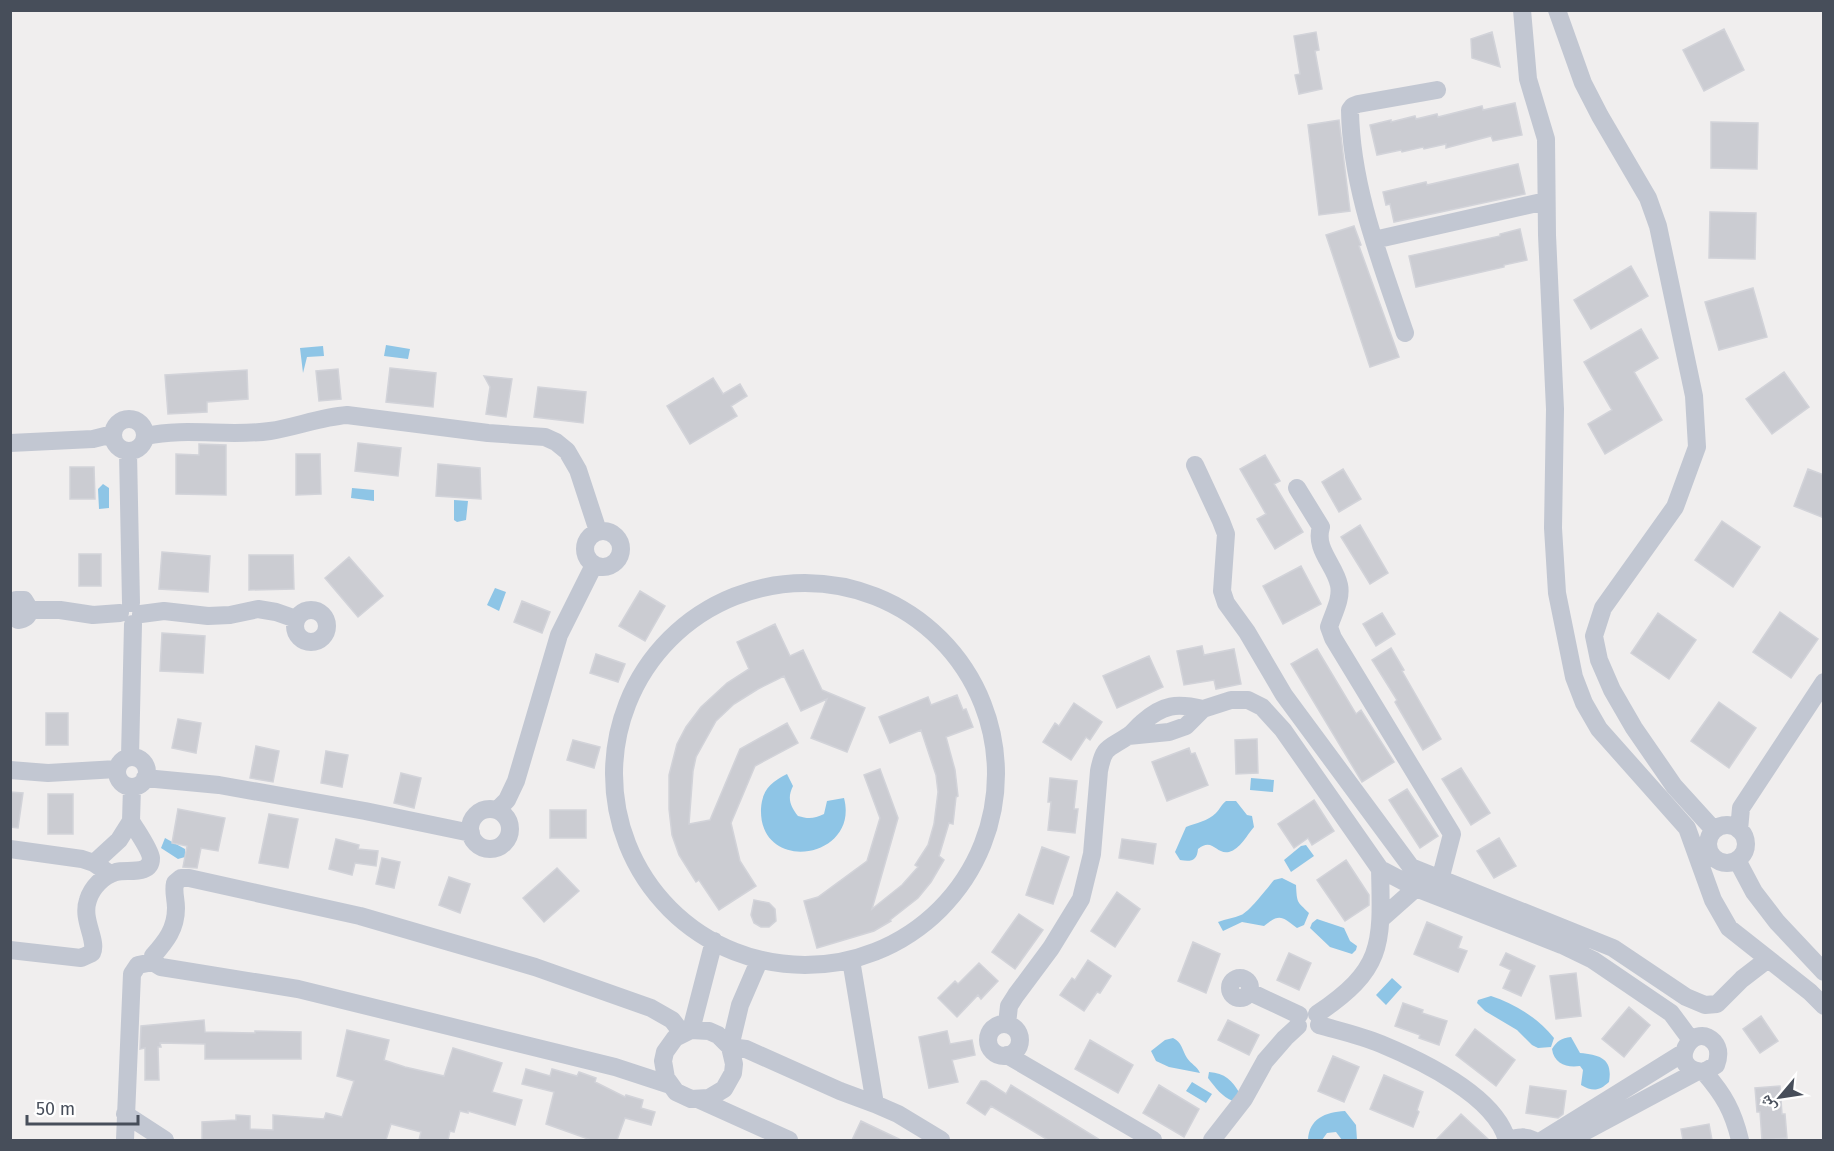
<svg xmlns="http://www.w3.org/2000/svg" width="1834" height="1151" viewBox="0 0 1834 1151" font-family="'Fira Sans','Noto Naskh Arabic',sans-serif">
<rect width="100%" height="100%" fill="#f0eeee"/>
<path fill="#8ec5e6" d="M386 345 410 349 408 359 384 356Z
M323 346 324 356 307 357 303 373 300 348Z
M103 484 109 488V508L99 509 98 489Z
M352 488 374 490V501L351 498Z
M454 500 468 501 466 520 457 522 454 520Z
M495 588 506 592 499 611 487 605Z
M787 774 793 786C787 798 790 806 798 816 808 819 814 819 824 814L827 801 844 798C860 859 759 875 761 809 762 790 771 782 787 774Z
M1251 778 1274 780 1273 792 1250 790Z
M1226 801H1236L1247 815 1252 816 1254 827C1247 835 1240 849 1229 852 1216 855 1213 837 1198 849 1197 861 1191 862 1180 860L1175 852 1186 827C1196 823 1208 821 1216 813 1220 809 1221 805 1226 801Z
M165 838 185 849V857L178 859 161 848Z
M1306 845 1314 856 1291 872 1284 860 1301 846Z
M1282 878 1296 885C1297 904 1297 901 1309 913L1304 925 1297 928C1282 917 1280 913 1264 926L1242 922 1223 931 1218 922C1226 919 1234 918 1241 915 1249 912 1268 887 1274 880Z
M1317 919 1344 928 1350 941 1357 946 1356 950 1352 954 1330 947 1310 928 1312 923Z
M1392 978 1402 987 1386 1005 1376 995Z
M1491 996C1515 1004 1537 1017 1554 1038L1551 1047 1538 1048 1532 1045 1517 1030 1485 1011 1477 1003 1478 1000Z
M1571 1037 1580 1053C1601 1055 1613 1059 1609 1082 1599 1091 1593 1092 1581 1085L1583 1070 1580 1066C1567 1068 1554 1064 1552 1049 1557 1041 1561 1038 1571 1037Z
M1173 1038C1182 1042 1182 1050 1187 1058 1191 1064 1197 1066 1200 1073L1169 1067 1156 1061 1151 1051 1165 1040Z
M1209 1072C1225 1073 1232 1080 1240 1094L1233 1101C1222 1097 1215 1087 1208 1078Z
M1192 1082 1212 1094 1206 1103 1186 1091Z
M1345 1111 1356 1125 1357 1140H1342L1336 1132 1327 1133 1322 1140H1308C1309 1119 1325 1112 1345 1111Z"/>
<path fill="#cbccd2" stroke="#d2d3d9" stroke-width="1.5" d="M1724 29 1744 70 1704 91 1683 50Z
M1316 32 1319 50 1315 51 1322 89 1299 94 1295 75 1300 74 1294 36Z
M1492 32 1500 67 1472 58 1471 39Z
M1515 103 1522 135 1493 141 1491 136 1446 148V144L1424 149 1423 147 1402 152 1401 150 1377 155 1370 125 1391 120V122L1415 116 1416 119 1437 114 1438 117 1482 106 1483 110Z
M1339 120 1350 211 1319 215 1308 125Z
M1711 122 1758 123 1757 169 1711 168Z
M1518 164 1525 194 1394 222 1390 204 1386 205 1383 192 1426 182 1427 185Z
M1710 212 1756 213 1755 259 1709 258Z
M1354 226 1361 245 1359 246 1399 357 1370 367 1326 235Z
M1520 229 1527 260 1504 265V267L1416 287 1409 256 1500 236V234Z
M1631 266 1648 296 1591 329 1574 300Z
M1753 288 1767 337 1719 350 1705 302Z
M1641 329 1658 358 1634 372 1662 420 1605 454 1588 424 1612 410 1584 362Z
M390 368 436 373 433 407 386 402Z
M338 369 341 399 319 401 316 371Z
M247 370 248 399 207 402V412L168 414 165 375Z
M1784 372 1809 407 1772 434 1746 399Z
M484 376 512 379 506 417 486 414 490 387Z
M713 378 723 394 740 384 747 396 731 406 737 416 690 444 667 406Z
M538 387 586 392 583 423 534 417Z
M358 443 401 448 398 476 355 471Z
M199 444 226 445V495L176 494V454L199 455Z
M296 454H320L321 494 296 495Z
M1265 455 1280 481 1274 484 1303 532 1275 549 1257 519 1266 514 1240 469Z
M438 464 480 468 481 499 436 496Z
M70 467H94L95 499H70Z
M1343 469 1361 499 1339 512 1322 482Z
M1808 469 1824 475V518L1794 506Z
M1722 521 1760 547 1733 587 1695 560Z
M1360 525 1388 573 1370 584 1341 537Z
M162 552 210 556 208 592 159 589Z
M79 554H101V586H79Z
M249 555H293L294 589 249 590Z
M349 557 383 596 358 617 325 578Z
M1301 566 1321 604 1283 624 1263 586Z
M640 591 665 606 645 641 619 626Z
M522 601 550 612 542 633 514 622Z
M1780 612 1818 639 1791 678 1753 652Z
M1382 613 1395 634 1376 646 1363 624Z
M1658 613 1696 640 1669 679 1631 653Z
M775 624 790 656 803 650 822 690 865 708 847 752 811 738 827 699 801 711 784 676 758 689 734 704 716 721 696 757 693 771 689 824 710 820 740 749 787 723 798 743 755 766 731 823 740 861 756 886 719 910 699 880 696 882 679 855 672 835 669 809V775L677 744 686 727 701 707 727 683 749 669 737 642Z
M162 633 205 636 203 673 160 671Z
M1202 646 1204 655 1234 649 1241 684 1216 689 1214 680 1184 685 1177 651Z
M1391 648 1404 670 1402 671 1441 739 1423 750 1395 702 1397 700 1372 660Z
M1317 649 1356 714 1361 710 1394 762 1362 782 1291 664Z
M596 654 625 664 618 682 590 673Z
M1149 656 1163 687 1117 708 1103 676Z
M957 695 963 710 966 709 973 727 946 737 955 770 958 796 956 797 953 824 949 823 939 856 944 860 931 882 918 898 890 920 891 921 874 931 817 948 804 901 818 897 867 861 880 818 864 775 880 769 898 818 872 909 902 885 918 867 915 865 928 845 934 824 938 792 936 775 921 730 890 743 879 717 928 697 931 705Z
M1719 702 1756 728 1729 768 1691 741Z
M1074 703 1102 722 1090 740 1086 737 1071 760 1043 742 1055 723 1059 726Z
M46 713H68V745H46Z
M178 719 201 723 196 753 172 748Z
M1257 739 1258 773 1236 774 1235 740Z
M573 740 600 747 594 768 567 760Z
M256 746 279 751 273 782 250 778Z
M1189 748 1191 754 1195 753 1208 785 1167 801 1152 762Z
M326 751 348 755 342 787 321 783Z
M1461 768 1490 813 1471 825 1442 779Z
M401 773 421 778 414 808 394 803Z
M1050 778 1077 781 1074 809H1078L1075 833 1048 830 1051 802H1048Z
M1407 789 1438 836 1420 848 1389 800Z
M10 792 23 793 18 828 10 827Z
M48 794H73V834H48Z
M1314 800 1334 831 1312 845 1308 838 1294 848 1278 824Z
M178 809 225 818 218 851 201 848 197 868 183 867 187 846 172 843Z
M550 810H586V838H550Z
M269 814 298 819 288 868 259 863Z
M1499 838 1516 866 1494 878 1477 851Z
M336 839 359 845 358 849 378 851 376 866 355 863 352 875 329 869Z
M1122 839 1156 844 1153 864 1119 858Z
M1042 847 1069 857 1053 904 1026 895Z
M382 858 400 862 394 888 376 884Z
M1346 860 1369 895V905L1345 921 1317 880Z
M557 868 579 891 544 922 523 898Z
M449 877 470 884 460 913 439 905Z
M1117 892 1140 909 1115 947 1091 931Z
M754 900 769 903 775 909 776 921 769 927H761L754 923 751 915Z
M1019 914 1043 930 1015 969 992 952Z
M1427 922 1462 937 1458 948 1467 951 1458 972 1414 954Z
M1193 942 1220 954 1206 993 1178 981Z
M1289 953 1311 963 1299 990 1277 980Z
M1506 953 1535 966 1521 996 1503 988 1511 970 1500 965Z
M1088 960 1111 976 1100 993 1097 992 1084 1011 1060 995 1072 978 1075 980Z
M979 963 998 981 981 999 978 995 957 1017 938 998 955 981 958 984Z
M1576 973 1581 1016 1556 1019 1550 976Z
M1403 1003 1423 1010 1422 1013 1447 1021 1439 1045 1419 1038 1420 1035 1395 1026Z
M1629 1007 1650 1025 1624 1057 1602 1039Z
M1761 1016 1778 1041 1760 1053 1743 1029Z
M204 1020 205 1032 255 1033V1031L301 1032V1059H205V1044L160 1043 161 1047H158L159 1080H145V1048L140 1049 141 1026Z
M1228 1020 1259 1035 1249 1055 1218 1040Z
M1475 1029 1515 1060 1496 1086 1456 1055Z
M347 1030 389 1040 384 1060 405 1067 444 1076 453 1048 502 1063 492 1092 522 1100 515 1125 468 1111V1113L460 1111 454 1132 450 1131 448 1140H419L421 1132 391 1124 386 1140H202V1122L236 1120V1115L250 1116V1129L273 1130V1115L324 1119 326 1113 342 1117 354 1081 337 1076Z
M947 1031 950 1044 972 1040 975 1055 952 1060 958 1082 929 1088 919 1037Z
M1090 1040 1133 1065 1118 1093 1075 1069Z
M1333 1056 1359 1067 1344 1102 1318 1091Z
M526 1069 550 1076 552 1069 577 1076 579 1072 596 1078 595 1082 625 1097 626 1095 643 1100 641 1108 655 1112 651 1125 625 1118 617 1140H591L546 1124 554 1092 522 1084Z
M1384 1075 1423 1092 1417 1110 1419 1112 1413 1127 1370 1109Z
M981 1081H986L1006 1094 1011 1085 1100 1140H1048L991 1106 985 1115 967 1103Z
M1159 1085 1199 1109 1184 1137 1143 1113Z
M1530 1086 1566 1091 1563 1114 1558 1118 1526 1113Z
M1780 1086 1782 1114H1785L1787 1138 1762 1140 1760 1112H1757L1755 1088Z
M1461 1114 1489 1140H1436Z
M861 1121 901 1140H852Z
M1709 1124 1712 1140H1683L1681 1129Z"/>
<g fill="none" stroke-linecap="round" stroke-linejoin="round">
<path stroke="#c2c7d2" stroke-width="18" d="M1522 10 1528 79 1546 139 1547 235 1555 409 1553 528 1557 593 1574 677 1584 703 1599 729 1687 828 1713 900 1729 928 1810 992 1824 1006
M1557 10 1583 83 1600 116 1648 198 1658 226 1694 396 1697 447 1675 507 1603 608 1594 636 1599 660 1612 690 1634 728 1674 786 1714 830
M1374 240 1546 201
M1405 333C1381 262 1351 187 1350 110L1353 106 1358 104 1437 90
M113 435a16 16 0 1 1 32 0a16 16 0 1 1-32 0Z
M146 436C186 427 229 437 270 431 296 427 321 417 347 415L488 433 545 437 556 442 567 451 578 470 598 531
M10 443 93 439 113 434
M128 452 131 603
M1195 465 1221 521 1226 534 1222 591 1226 603 1247 632 1284 695 1411 867 1613 948 1686 997 1705 1005 1717 1004 1742 979 1768 959
M1297 488 1321 527C1314 549 1335 565 1339 585 1342 599 1333 614 1329 627L1333 638 1452 834 1440 880
M585 549a18 18 0 1 1 36 0a18 18 0 1 1-36 0Z
M614 774a191 191 0 1 1 382 0a191 191 0 1 1-382 0Z
M10 605 16 600H24L30 610C28 617 25 619 18 620L10 614
M295 626a16 16 0 1 1 32 0a16 16 0 1 1-32 0Z
M30 610H60L93 615 120 613
M141 614 164 611 208 616 230 615 258 609 276 612 296 619
M1128 736 1169 732 1186 726 1203 709 1231 700H1248L1262 707 1283 730 1380 869 1416 888 1562 945 1593 960 1671 1013 1691 1040
M130 757 133 624
M117 772a15 15 0 1 1 30 0a15 15 0 1 1-30 0Z
M10 770 48 773 117 769
M145 778 219 785 365 811 471 833
M470 829a20 20 0 1 1 40 0a20 20 0 1 1-40 0Z
M497 810 507 800 516 781 559 635 594 565
M1708 844a19 19 0 1 1 38 0a19 19 0 1 1-38 0Z
M1739 830 1741 808 1824 682
M10 849 82 859 94 863 110 874
M1737 860 1754 892 1777 922 1824 972
M94 863 119 840 131 821 132 787
M1381 919 1416 888
M10 950 81 958 92 953C98 940 81 920 88 900 92 887 103 876 116 872 127 869 151 876 151 858 150 849 136 830 131 821
M851 960 875 1104
M759 961 740 1005 730 1047 734 1064 733 1073 724 1089 709 1098 691 1099 676 1092 666 1078 663 1061 665 1052 675 1038 691 1030 709 1031 718 1035 730 1047 746 1049 840 1091 875 1104 898 1114 941 1140
M153 962V956C166 941 176 929 176 908 176 899 173 892 175 883L181 878H189L360 916 535 967 651 1008 672 1020 682 1033
M1230 988a10 10 0 1 1 20 0a10 10 0 1 1-20 0Z
M1250 992 1299 1015
M1317 1014C1384 969 1382 945 1380 869
M1007 1024 1009 1006 1016 995 1051 948 1081 899 1092 854 1099 771C1104 745 1109 749 1128 736 1133 733 1137 727 1142 723 1163 704 1177 703 1203 709
M988 1040a16 16 0 1 1 32 0a16 16 0 1 1-32 0Z
M1319 1025C1340 1031 1362 1036 1381 1044 1422 1061 1495 1096 1507 1140
M691 1030 714 941
M1007 1055 1153 1140
M1704 1072 1716 1065C1719 1057 1720 1049 1714 1042 1692 1019 1664 1070 1704 1072 1724 1095 1733 1111 1740 1140
M700 1100 789 1140
M125 1114 165 1140
M125 1140 132 974 138 965 153 962 161 967 298 989 615 1067 670 1085
M1212 1140 1244 1099 1265 1061 1285 1038 1298 1026
M1509 1140C1518 1137 1525 1136 1533 1140
M1543 1140 1683 1053
M1569 1140 1696 1072"/>
</g>
<rect width="1834" height="1151" fill="none" stroke="#474e5a" stroke-width="24"/>
<g transform="translate(1780 1097) rotate(241)" stroke="#ffffff" stroke-width="4.5" paint-order="stroke">
<path d="M0-4.5L10 22L0 15L-10 22Z" fill="#474e5a"/>
<text y="-9" font-size="16" font-weight="bold" text-anchor="middle" fill="#474e5a">ش</text>
</g>
<path d="M27 1115v9h111v-9" fill="none" stroke="#474e5a" stroke-width="3"/>
<text x="36" y="1115" font-size="18" fill="#474e5a" stroke="#ffffff" stroke-width="4.5" paint-order="stroke">50 m</text>
</svg>
